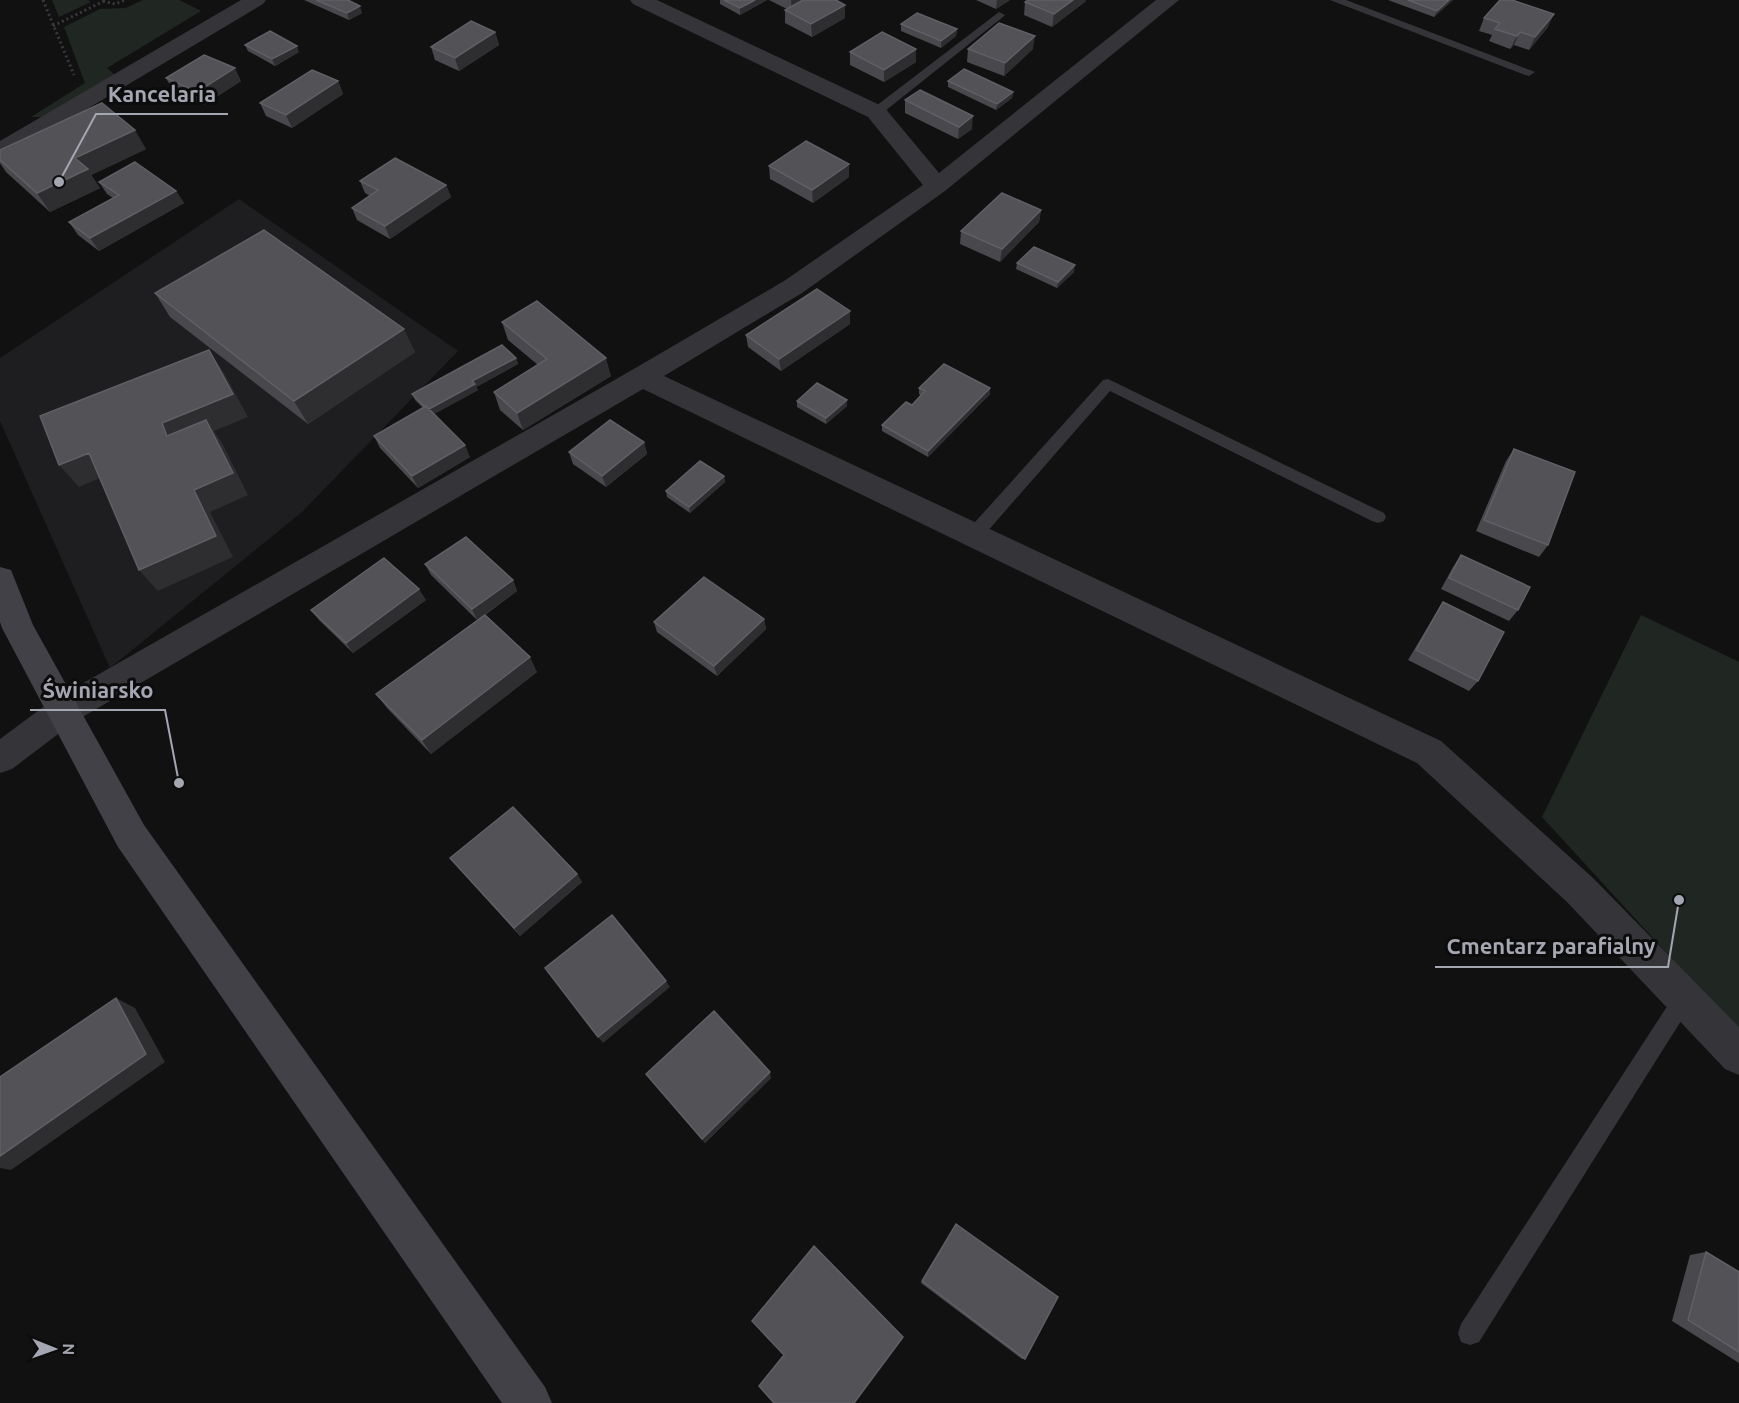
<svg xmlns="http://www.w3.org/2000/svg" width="1739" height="1403" viewBox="0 0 1739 1403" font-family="Ubuntu,sans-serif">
<rect width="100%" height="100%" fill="#111112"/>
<path fill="#1e1d1f" d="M239 199 458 351 302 512 110 668 0 421V358Z"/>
<path fill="#202722" d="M52 0H88L91 2 59 17Z
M143 0H179L201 11 107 68 115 75 43 117H31L85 83 64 27 100 9 126 8Z
M1641 615 1739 662V1032L1542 817Z"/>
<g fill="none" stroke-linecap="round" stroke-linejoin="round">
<path stroke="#39393e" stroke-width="3" stroke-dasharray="2 3" stroke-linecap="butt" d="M43 0 74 75
M103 1 115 4 125 0
M53 26 104 1"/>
<path fill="#353539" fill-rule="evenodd" d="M1330 0H1346L1535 72 1529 76 1525 75Z
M999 12 1005 15 1003 17 880 115H872L870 112 872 109Z
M1108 379 1384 513 1386 517 1384 521 1378 523 1372 521 1110 391 979 541 973 542 967 541 965 536 967 531 1103 380Z
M1684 988 1691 991 1694 998 1691 1005 1479 1342 1470 1345 1461 1342 1458 1333 1461 1324 1677 991Z"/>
<path fill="#353539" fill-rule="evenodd" d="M241 0H266L263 4 8 156 0 158V141Z
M630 0H657L884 107 939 173 1156 0H1179L945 191 802 293 664 376 1441 741 1593 878 1739 1027V1075L1725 1069 1567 902 1417 763 643 389 74 722 12 769 0 773V739L50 702 632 370 784 281 923 185 868 117 633 4Z"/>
<path fill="#414147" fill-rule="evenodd" d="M0 567 11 570 33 625 144 825 545 1387 552 1403H502L118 847 2 628 0 622Z"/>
</g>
<path fill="#48484d" d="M304 0H348L362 13 349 20Z
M720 0H767L740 15 720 4Z
M769 0H836L845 18 812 37 785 23V10L787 9Z
M976 0H1010L996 9Z
M1388 0H1453L1434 17Z
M1086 1 1052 27 1024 15 1025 2Z
M1484 18 1548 27 1529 50 1514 45 1510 49 1489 41 1492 35 1479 31Z
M901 24 957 29 956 36 941 48 901 31Z
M495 32 499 45 459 71 435 60 431 47Z
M245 45 299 52 275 66 248 51Z
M916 49V62L884 82 850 65V52Z
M968 49H1033L1004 76 967 62Z
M166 78 241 81 204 105 173 91Z
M338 81 343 94 292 128 266 116 260 103Z
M948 81 1013 92 1012 98 996 110 948 87Z
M905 100 972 129 958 139 905 113Z
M146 149 91 175 100 188 50 212 6 172 0 163V150Z
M849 164V177L813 203 770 179 769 166Z
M360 181 446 185 451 197 390 239 357 220 352 208 370 196 365 193Z
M99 182 176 191 184 203 99 251 78 235 69 222 113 198 107 194Z
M1041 210 1039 222 1000 262 960 244 961 231Z
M1017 263 1074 272 1057 288 1016 269Z
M155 293 415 352 308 424 170 317Z
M502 322 611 376 523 430 500 410 494 392 538 365 508 340Z
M850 324 781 371 748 347 746 335Z
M516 358 518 364 476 387 478 390 434 414 470 457 418 488 380 448 374 436 423 408 415 400 412 394Z
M919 388H990V394L928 457 882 431V425L912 405 921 396 919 394Z
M797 401 847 406 826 424 797 407Z
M644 442 647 454 606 487 573 464 569 452Z
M1514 449 1548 545 1539 557 1476 531 1506 461Z
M724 476 725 482 690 513 667 497 666 491Z
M1461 555 1518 610 1509 621 1441 589 1453 567Z
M425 564 513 580 517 591 485 615 537 672 431 754 387 708 376 694 477 620 431 575Z
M426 600 353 653 319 620 311 610Z
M1443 602 1478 681 1469 691 1408 660 1436 613Z
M764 619 766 629 717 676 657 632 654 622Z
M450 858 577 874 582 882 520 936Z
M646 1074 771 1078 705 1143Z
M956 1224 1025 1359H1022L921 1283Z
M1706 1252 1739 1272V1363L1672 1321 1690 1255Z"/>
<path fill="#2e2e31" d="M755 0H767L740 15V8Z
M791 0H812L792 12Z
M997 0H1010L996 9Z
M1073 0H1086V1L1052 27 1054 14Z
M1449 0H1453L1434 17 1437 11Z
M845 5V18L812 37 811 24Z
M360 6 362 13 349 20 347 13Z
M1554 14 1548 27 1529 50 1535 37Z
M957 29 956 36 941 48V41Z
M495 32 499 45 459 71 455 58Z
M1520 32 1514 45 1510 49 1517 36Z
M1035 36 1033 49 1004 76 1005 63Z
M297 46 299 52 275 66 272 59Z
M916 49V62L884 82V70Z
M235 68 241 81 204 105 197 92Z
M338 81 343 94 292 128 286 115Z
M1013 92 1012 98 996 110 997 104Z
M973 116 972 129 958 139 959 127Z
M135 130 146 149 91 175 100 188 50 212 37 193 75 158Z
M849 164V177L813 203 812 190Z
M446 185 451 197 390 239 385 226Z
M176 191 184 203 99 251 90 238Z
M1041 210 1039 222 1000 262 1002 249Z
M1075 265 1074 272 1057 288 1058 282Z
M850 311V324L781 371 779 359Z
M404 329 415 352 308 424 294 401Z
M209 350 224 373 248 417 214 431 222 443 248 495 210 512 233 557 158 591 139 570 194 490 162 423Z
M516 358 518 364 476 387 478 390 430 416 427 410 472 381Z
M606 358 611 376 523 430 517 413Z
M990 388V394L928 457V451Z
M847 400V406L826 424V418Z
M644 442 647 454 606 487 602 476Z
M465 445 470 457 418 488 412 476Z
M89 453 107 475 79 487 59 465Z
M724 476 725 482 690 513 689 507Z
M513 580 517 591 477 620 472 609Z
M419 589 426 600 353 653 346 643Z
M764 619 766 629 717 676 714 666Z
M530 657 537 672 431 754 422 740Z
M577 874 582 882 520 936 514 928Z
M666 981 670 987 603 1043 598 1037Z
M116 998 135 1008 165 1062 11 1170 0 1168V1156Z
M770 1072 771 1078 705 1143 702 1139Z"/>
<path fill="#525257" stroke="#5f5f65" stroke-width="1.5" d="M316 0H348L360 6 347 13Z
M724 0H755L740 8Z
M803 0H836L845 5 811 24 785 10Z
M1028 0H1073L1054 14 1025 2Z
M1408 0H1449L1437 11Z
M1500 0H1512L1554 14 1535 37 1520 32 1517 36 1495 29 1500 23 1484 18Z
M917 13 957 29 941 41 901 24Z
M471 21 495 32 455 58 431 47Z
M999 23 1035 36 1005 63 968 49Z
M270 31 297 46 272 59 245 45Z
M882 32 916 49 884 70 850 52Z
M204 55 235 68 197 92 166 78Z
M964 69 1013 92 997 104 948 81Z
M312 70 338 81 286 115 260 103Z
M920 90 973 116 959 127 905 100Z
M102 103 135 130 75 158 88 169 37 193 0 160V150Z
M806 141 849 164 812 190 769 166Z
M395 158 446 185 385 226 352 208 378 190 360 181Z
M135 162 176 191 90 238 69 222 119 195 99 182Z
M1002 193 1041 210 1002 249 961 231Z
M264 230 404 329 294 401 155 293Z
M1034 247 1075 265 1058 282 1017 263Z
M817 289 850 311 779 359 746 335Z
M537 301 606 358 517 413 494 392 547 359 502 322Z
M502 345 516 358 472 381 475 384 429 409 426 406 425 407 412 394Z
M209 350 233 394 162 423 167 436 206 420 233 473 194 490 216 536 139 570 89 453 59 465 40 416Z
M944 364 990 388 928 451 882 425 906 402 912 405 925 391 919 388Z
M817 383 847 400 826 418 797 401Z
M426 406 465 445 412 476 374 436Z
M610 420 644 442 602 476 569 452Z
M1514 449 1575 472 1548 545 1484 520Z
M700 461 724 476 689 507 666 491Z
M466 537 513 580 472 609 425 564Z
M1461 555 1530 587 1518 610 1449 578Z
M384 558 419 589 346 643 311 610Z
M704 577 764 619 714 666 654 622Z
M1443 602 1504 632 1478 681 1416 650Z
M485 615 530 657 422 740 376 694Z
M513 807 577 874 514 928 450 858Z
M612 915 666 981 598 1037 545 968Z
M116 998 146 1054 0 1156V1077Z
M714 1011 770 1072 702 1139 646 1074Z
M956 1224 1058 1297 1025 1359 922 1281Z
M814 1246 903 1337 854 1403H774L759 1386 784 1355 752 1321Z
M1706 1252 1739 1272V1352L1688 1320Z"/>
<path fill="none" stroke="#a4a6b1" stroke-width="2" d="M59 182L96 114H228M179 783L165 710H30M1679 900L1668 967H1435"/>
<g fill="#a4a6b1" stroke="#0d0c0d" stroke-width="2">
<circle cx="59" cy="182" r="6"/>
<circle cx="179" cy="783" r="6"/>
<circle cx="1679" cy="900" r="6"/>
</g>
<g font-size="22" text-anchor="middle" font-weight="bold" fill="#a4a6b1" stroke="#0d0c0d" stroke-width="6" stroke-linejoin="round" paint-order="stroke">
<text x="162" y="102">Kancelaria</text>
<text x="98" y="698">Świniarsko</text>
<text x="1551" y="954">Cmentarz parafialny</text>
</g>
<g transform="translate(54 1349) rotate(91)" stroke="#0d0c0d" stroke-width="4.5" paint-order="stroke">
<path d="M0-4.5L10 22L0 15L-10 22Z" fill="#a4a6b1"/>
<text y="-9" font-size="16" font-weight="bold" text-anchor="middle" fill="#a4a6b1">N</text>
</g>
</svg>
